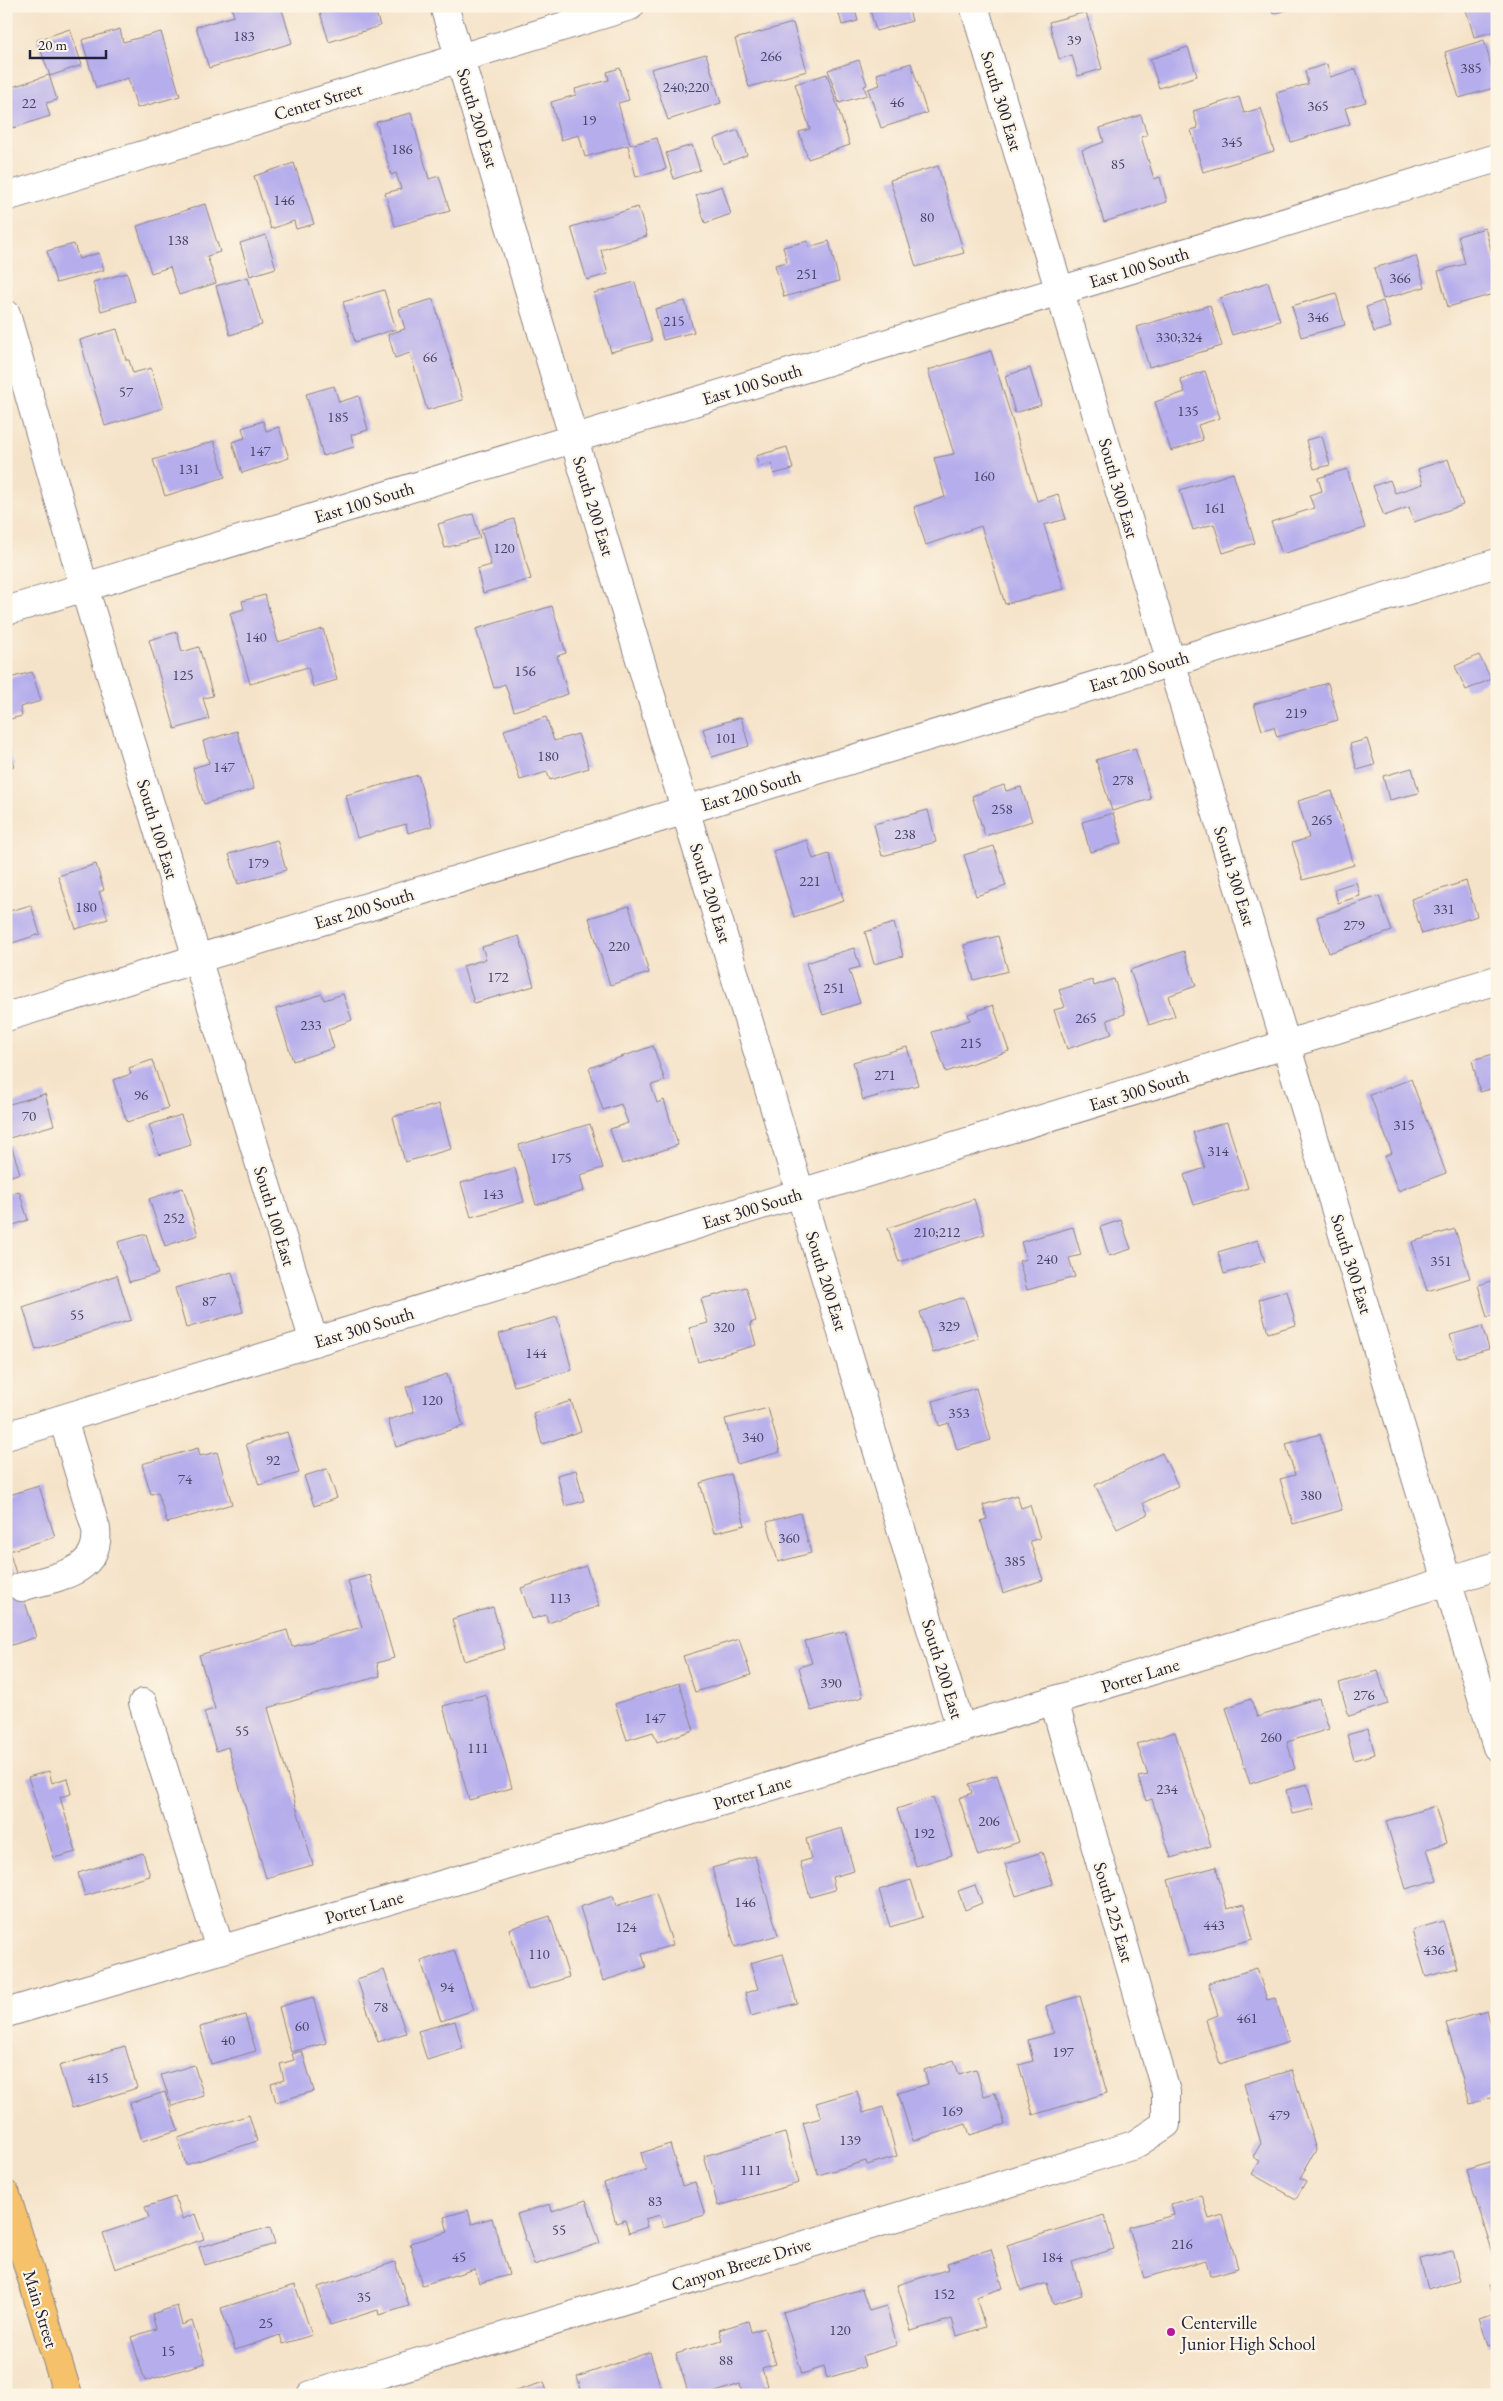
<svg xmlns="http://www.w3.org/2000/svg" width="1503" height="2401" viewBox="0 0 1503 2401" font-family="'EB Garamond',serif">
<rect width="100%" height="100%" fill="#fcf5e5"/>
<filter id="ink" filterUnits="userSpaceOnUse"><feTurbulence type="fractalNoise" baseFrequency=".02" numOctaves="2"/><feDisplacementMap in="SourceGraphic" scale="10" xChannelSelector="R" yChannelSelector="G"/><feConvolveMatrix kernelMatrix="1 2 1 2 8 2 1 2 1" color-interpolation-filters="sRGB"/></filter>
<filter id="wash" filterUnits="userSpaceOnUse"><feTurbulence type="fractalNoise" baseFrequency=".0096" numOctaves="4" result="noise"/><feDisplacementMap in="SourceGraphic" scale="20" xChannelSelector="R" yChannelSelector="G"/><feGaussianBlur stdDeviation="1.12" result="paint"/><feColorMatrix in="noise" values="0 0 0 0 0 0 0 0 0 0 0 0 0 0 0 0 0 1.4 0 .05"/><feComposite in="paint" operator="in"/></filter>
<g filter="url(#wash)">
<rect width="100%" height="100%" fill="#f5e3c9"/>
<g id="blocks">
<path fill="#b6adec" d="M231 6H281L292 43 209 68 196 27 234 16Z
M318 6H374L380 26 329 42Z
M837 6H854L858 21 842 25Z
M869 6H908L912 21 876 31Z
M1271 6H1296V7L1273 14Z
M1465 6H1497V31L1474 37Z
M1086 12 1102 69 1078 76 1072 55 1059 59 1049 22Z
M793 23 807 71 749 87 735 39Z
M70 29 82 65 50 76 37 40Z
M120 29 123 42 161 32 180 96 137 108 128 78 96 88 82 40Z
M1484 40 1497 87 1459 98 1445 52Z
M1188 47 1197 76 1159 88 1150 59Z
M706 54 721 103 668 120 651 69Z
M859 60 867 85 864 86 867 95 839 103 828 70Z
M911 63 927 113 881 128 868 89 880 85 877 74Z
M1327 64 1330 77 1356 69 1366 102 1345 108 1350 124 1291 142 1276 93 1308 84 1305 71Z
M620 68 629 100 618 103 630 145 657 138 666 169 636 177 628 145 585 157 579 135 561 140 551 102 576 95 575 89 609 80 607 72Z
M827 74 850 145 808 159 799 132 810 129 795 84Z
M49 75 57 100 46 103 50 116 13 128 6 108V89Z
M1239 97 1244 113 1261 108 1274 151 1203 172 1191 130 1198 128 1193 111Z
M411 113 429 179 439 176 450 211 395 226 385 193 401 189 396 173 391 175 376 122Z
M1141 115 1147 135 1141 137 1154 179 1160 177 1167 202 1104 222 1082 150 1104 142 1100 128Z
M738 130 747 155 723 164 714 139Z
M692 145 700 170 674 179 666 153Z
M294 163 314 224 296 229 294 221 271 229 254 176Z
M938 166 964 253 916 267 890 180Z
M722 186 731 214 705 223 696 195Z
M205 204 220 252 207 256 216 283 179 295 170 267 151 273 137 226Z
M638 207 647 236 601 250 608 274 587 280 571 227Z
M1485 228 1497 270V293L1448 307 1438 271 1465 264 1458 236Z
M266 235 276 268 250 276 240 243Z
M808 241 809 247 829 241 839 281 784 297 775 265 787 262 783 247Z
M74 244 79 259 99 253 104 270 56 283 47 251Z
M1416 256 1425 287 1383 299 1374 268Z
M127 273 135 301 101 311 93 282Z
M248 277 262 325 230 335 216 286Z
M635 282 652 341 611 352 594 293Z
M1268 282 1280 321 1232 335 1220 298Z
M384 290 396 329 355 342 343 302Z
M1336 293 1345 325 1301 337 1292 306Z
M433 299 463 400 427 410 410 353 395 358 388 334 405 329 399 309Z
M685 301 694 332 663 340 655 309Z
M1383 301 1391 327 1374 332 1366 307Z
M1210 305 1222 346 1149 367 1137 327Z
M117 329 126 360H129L133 373 151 368 163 408 105 426 80 340Z
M991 351 1037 501 1058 494 1066 519 1044 525 1064 589 1005 604 981 526 926 545 914 507 945 497 934 458 954 454 928 370Z
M1030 368 1041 405 1015 413 1005 376Z
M1205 371 1220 418 1198 425 1203 440 1171 451 1155 402 1185 392 1180 379Z
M334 386 339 402 359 396 368 430 351 435 354 447 323 456 306 394Z
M263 421 266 431 279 427 289 458 242 473 232 442 245 438 242 428Z
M1322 436 1330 465 1314 469 1306 440Z
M214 441 225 477 165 496 153 460Z
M787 447 793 469 774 474 772 463 759 467 756 456Z
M1448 459 1463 505 1414 522 1409 507 1384 516 1373 486 1390 480 1395 493 1423 484 1418 469Z
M1347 469 1365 528 1282 554 1271 522 1314 508 1309 495 1322 491 1318 478Z
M1233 473 1255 543 1223 553 1214 524 1193 530 1180 490Z
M473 514 480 538 445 548 438 524Z
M514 519 531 579 483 593 477 569 491 565 481 529Z
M265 595 278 642 323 629 337 680 313 687 308 667 250 684 230 613 244 609 242 601Z
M552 606 566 653 557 656 568 694 514 711 505 684 494 688 476 629Z
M177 632 182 652 199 647 213 696 203 698 209 719 175 729 149 640Z
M1479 655 1491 679 1466 690 1455 666Z
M32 672 41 701 20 707 22 716 6 720V679Z
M1328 683 1338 720 1277 737 1274 727 1262 730 1254 704Z
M546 717 554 741 578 734 589 768 550 780 547 772 520 780 504 730Z
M741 717 749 746 712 757 703 729Z
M237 731 254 789 204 804 193 768 209 763 203 741Z
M1367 739 1375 765 1357 770 1350 744Z
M6 742 14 766 6 768Z
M1135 748 1151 799 1112 811 1096 760Z
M1412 768 1419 793 1389 800 1383 776Z
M418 775 432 826 408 833 406 824 357 838 346 795Z
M1004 785 1006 791 1021 787 1032 821 985 836 972 796Z
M1332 791 1354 865 1303 880 1292 843 1309 838 1298 801Z
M928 810 936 842 882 856 874 824Z
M1113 813 1122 843 1090 852 1082 822Z
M277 840 286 870 238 884 229 854Z
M807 840 813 859 829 854 844 901 794 917 773 851Z
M994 846 1006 886 976 896 964 855Z
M96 864 104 890 99 892 108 919 76 929 58 876Z
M1466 881 1477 916 1422 934 1411 899Z
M1356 882 1360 896 1338 903 1334 889Z
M1379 896 1392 931 1329 953 1317 917Z
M31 905 40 934 6 945V912Z
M629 906 649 973 610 985 589 918Z
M894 923 903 956 874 964 865 932Z
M519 936 534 986 474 1003 463 966 486 959 482 947Z
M998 936 1008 971 974 980 964 945Z
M854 948 860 967 849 970 860 1003 823 1015 806 963Z
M1184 951 1196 986 1168 996 1175 1016 1149 1025 1130 970Z
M1114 979 1125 1014 1107 1020 1112 1034 1067 1049 1054 1010 1065 1007 1059 990 1092 980 1094 986Z
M322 994 324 1000 343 994 352 1020 328 1029 334 1048 293 1061 276 1009Z
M993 1005 1009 1051 946 1072 932 1032 970 1020 968 1014Z
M653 1046 665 1081 651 1085 657 1103 664 1100 678 1145 622 1164 610 1129 628 1123 621 1104 603 1110 589 1068Z
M907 1047 918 1085 863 1100 853 1062Z
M1497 1053V1087L1480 1092 1472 1060Z
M152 1060 168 1108 127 1122 113 1080 131 1074 129 1068Z
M1411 1079 1446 1173 1398 1191 1385 1156 1392 1153 1370 1095Z
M45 1094 54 1125 6 1139V1105Z
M439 1104 451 1149 405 1162 393 1117Z
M181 1115 191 1145 159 1155 149 1125Z
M1227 1122 1248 1188 1194 1205 1184 1175 1205 1168 1193 1132Z
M590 1124 603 1168 580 1175 584 1191 536 1205 519 1145Z
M11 1145 20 1173 6 1178V1147Z
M515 1168 524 1202 471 1217 461 1183Z
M183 1188 198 1235 165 1246 149 1199Z
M19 1191 28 1220 8 1227 6 1195Z
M974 1199 985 1234 899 1262 888 1228Z
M1121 1220 1131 1249 1109 1256 1100 1227Z
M1073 1227 1081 1255 1069 1258 1075 1277 1027 1290 1019 1261 1026 1259 1021 1242Z
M1455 1229 1470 1278 1427 1291 1412 1242Z
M146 1234 158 1274 129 1282 118 1242Z
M1258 1240 1265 1262 1224 1274 1218 1252Z
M232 1272 243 1312 186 1328 175 1288Z
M117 1275 131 1320 36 1350 23 1307Z
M1497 1279V1314L1487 1317 1478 1285Z
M746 1287 756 1321 750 1323 756 1345 698 1362 689 1328 708 1323 701 1299Z
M1287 1291 1296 1325 1268 1333 1259 1299Z
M964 1297 978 1338 933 1353 920 1312Z
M557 1317 572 1370 514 1386 499 1334Z
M1482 1326 1489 1349 1457 1358 1450 1335Z
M447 1374 463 1426 396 1447 388 1420 414 1412 406 1387Z
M976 1388 991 1440 957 1450 949 1423 939 1426 933 1401Z
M571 1401 581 1431 542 1444 533 1413Z
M768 1408 780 1452 737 1464 725 1419Z
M287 1432 299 1473 259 1485 246 1444Z
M1320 1434 1342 1510 1293 1524 1280 1479 1295 1475 1286 1444Z
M198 1448 200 1456 217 1452 232 1504 167 1523 158 1492 151 1494 142 1464Z
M1162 1453 1178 1486 1143 1503 1148 1514 1117 1529 1095 1485Z
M327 1469 337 1498 314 1506 304 1476Z
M576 1470 584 1501 565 1506 557 1475Z
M731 1474 745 1525 714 1533 700 1483Z
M39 1486 55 1537 9 1551 36 1637 6 1647V1496Z
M1017 1495 1021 1508 1030 1505 1040 1538 1030 1541 1043 1580 1003 1593 981 1521 987 1519 983 1505Z
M800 1513 811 1553 778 1562 767 1522Z
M586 1566 599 1606 548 1623 546 1615 532 1619 521 1588Z
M370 1575 394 1658 377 1663 380 1676 268 1708 313 1865 266 1878 228 1747 216 1751 204 1712 215 1709 199 1655 287 1630 292 1647 362 1627 348 1581Z
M493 1607 505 1649 464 1661 452 1619Z
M845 1631 863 1697 811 1711 799 1667 812 1663 805 1641Z
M739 1639 751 1675 695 1692 683 1656Z
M1378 1671 1388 1704 1349 1716 1339 1683Z
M679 1683 694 1730 657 1742 653 1732 627 1740 615 1704Z
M486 1694 512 1788 469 1800 443 1706Z
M1319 1698 1329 1729 1287 1742 1295 1769 1250 1784 1226 1708 1251 1699 1257 1717Z
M1368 1729 1375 1754 1354 1760 1347 1735Z
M1175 1732 1211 1846 1171 1858 1152 1799 1146 1801 1138 1777 1148 1775 1137 1744Z
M49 1771 52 1783 67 1778 71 1794 60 1797 76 1852 54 1858 28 1777Z
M997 1775 1019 1842 978 1856 959 1798 972 1793 969 1784Z
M1307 1784 1314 1809 1292 1814 1286 1790Z
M933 1797 952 1855 916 1866 897 1809Z
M1435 1806 1446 1843 1427 1849 1437 1880 1406 1889 1386 1821Z
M842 1828 854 1871 832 1877 835 1890 810 1897 800 1862 811 1859 806 1839Z
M1042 1852 1053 1884 1016 1896 1005 1864Z
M143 1853 150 1876 85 1896 78 1873Z
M755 1856 778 1935 735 1947 712 1868Z
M1216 1867 1227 1909 1244 1905 1253 1939 1189 1956 1168 1880Z
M911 1880 923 1917 890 1927 879 1890Z
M975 1885 982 1903 965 1910 958 1891Z
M656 1893 673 1945 642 1954 646 1967 603 1981 580 1907 613 1896 616 1906Z
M550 1916 569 1977 528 1990 509 1929Z
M1443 1921 1457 1968 1426 1977 1412 1930Z
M454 1950 474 2010 441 2021 421 1961Z
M783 1954 797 2003 751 2016 745 1993 758 1989 750 1963Z
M1257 1968 1267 2000 1275 1998 1289 2042 1220 2064 1206 2020 1218 2015 1208 1983Z
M384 1970 406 2033 378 2042 357 1979Z
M1080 1996 1107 2093 1033 2115 1019 2065 1033 2061 1028 2040 1054 2033 1046 2006Z
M313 1997 326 2043 291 2052 279 2007Z
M1487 2011 1497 2045V2096L1470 2104 1446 2023Z
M245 2015 256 2051 211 2064 200 2027Z
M455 2021 463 2049 427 2060 418 2031Z
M125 2046 137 2088 72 2108 59 2066Z
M302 2051 314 2091 276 2102 271 2084 284 2080 280 2064 294 2060 292 2054Z
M954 2060 959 2074 976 2069 984 2096 995 2093 1005 2124 970 2135 966 2124 913 2141 898 2093 928 2084 924 2070Z
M194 2065 204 2096 172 2106 161 2075Z
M1292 2070 1316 2150 1300 2178 1306 2181 1296 2199 1252 2174 1260 2161 1253 2157 1261 2143 1244 2084Z
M857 2091 863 2113 883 2107 897 2156 867 2165 866 2161 818 2175 803 2123 821 2118 816 2103Z
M165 2092 178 2130 142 2141 130 2103Z
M249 2115 257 2141 186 2165 178 2138Z
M785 2133 799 2183 718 2206 704 2156Z
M670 2144 682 2186 695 2182 705 2215 663 2227 660 2215 645 2219 647 2227 629 2233 625 2220 616 2223 604 2183 646 2170 641 2153Z
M1497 2161V2258L1495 2259 1466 2170Z
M1202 2195 1209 2219 1223 2215 1238 2268 1210 2276 1206 2260 1144 2278 1129 2227 1174 2215 1171 2204Z
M175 2197 182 2219 195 2214 204 2239 115 2269 103 2233 149 2218 145 2207Z
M586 2200 600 2243 534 2265 517 2214 550 2204 552 2211Z
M468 2210 472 2224 492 2218 509 2275 479 2283 475 2269 422 2285 410 2243 448 2232 444 2217Z
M1104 2215 1114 2249 1072 2262 1082 2295 1053 2304 1047 2283 1021 2291 1007 2245Z
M270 2227 275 2244 205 2265 199 2247Z
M991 2249 1003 2288 976 2297 985 2327 957 2336 952 2319 911 2331 897 2285 949 2269 947 2263Z
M1452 2251 1460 2280 1428 2289 1420 2259Z
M395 2262 409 2306 379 2315 378 2310 330 2325 318 2287Z
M1497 2283V2310H1496L1489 2286Z
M295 2285 312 2335 283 2344 280 2335 235 2350 221 2308Z
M862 2289 869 2311 886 2306 897 2345 862 2356 865 2367 827 2378 824 2367 802 2374 783 2312Z
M177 2306 182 2325 192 2321 205 2363 145 2381 131 2337 156 2329 152 2314Z
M1497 2311V2343L1488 2346 1479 2317Z
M748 2321 751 2332 764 2328 776 2364 762 2368 767 2386 742 2393 740 2384 707 2395H689L676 2354 722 2340 719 2330Z
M650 2352 663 2395H583L577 2377Z
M544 2382 548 2395H514L513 2392Z"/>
</g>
</g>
<g filter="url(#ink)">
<use href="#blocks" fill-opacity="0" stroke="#8c8282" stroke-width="1"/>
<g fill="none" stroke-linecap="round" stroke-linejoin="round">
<defs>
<path id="minor" d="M444 6 961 1729
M974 6 1497 1747
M6 197 630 6
M6 314 84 587 314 1342
M6 611 1497 158
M6 1017 1497 563
M6 1436 1497 980
M21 1587C54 1577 101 1574 96 1529L63 1419
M143 1703 220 1949
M6 2013 607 1836 1497 1566
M311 2395 1134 2145 1166 2124V2092L1054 1701"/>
<path id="major" d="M6 2195 68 2395"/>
</defs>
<use href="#minor" stroke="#8c8282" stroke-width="30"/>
<use href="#major" stroke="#8c8282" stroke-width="30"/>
<use href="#minor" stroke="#fff" stroke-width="28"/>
<use href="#major" stroke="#f5c16b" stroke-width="28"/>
</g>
</g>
<circle fill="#b5179e" stroke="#fcf5e5" stroke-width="2" cx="1171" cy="2332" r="5"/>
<g text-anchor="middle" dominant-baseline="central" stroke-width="4.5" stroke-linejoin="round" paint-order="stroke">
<g font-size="15" fill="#474567">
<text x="244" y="35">183</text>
<text x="1074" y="39">39</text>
<text x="771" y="55">266</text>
<text x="1471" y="67">385</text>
<text x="686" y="86">240;220</text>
<text x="897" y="101">46</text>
<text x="29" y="102">22</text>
<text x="1318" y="105">365</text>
<text x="589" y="119">19</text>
<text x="1232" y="141">345</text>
<text x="402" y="148">186</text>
<text x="1118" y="163">85</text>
<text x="284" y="199">146</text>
<text x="927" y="216">80</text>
<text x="178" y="239">138</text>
<text x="807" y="273">251</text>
<text x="1400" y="277">366</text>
<text x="1318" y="316">346</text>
<text x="674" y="320">215</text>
<text x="1179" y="336">330;324</text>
<text x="430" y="356">66</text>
<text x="126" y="391">57</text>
<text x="1188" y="410">135</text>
<text x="338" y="416">185</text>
<text x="260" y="450">147</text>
<text x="189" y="468">131</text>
<text x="984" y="475">160</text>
<text x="1215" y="507">161</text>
<text x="504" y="547">120</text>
<text x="256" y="636">140</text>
<text x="525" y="670">156</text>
<text x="183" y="674">125</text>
<text x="1296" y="712">219</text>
<text x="726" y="737">101</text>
<text x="548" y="755">180</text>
<text x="224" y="766">147</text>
<text x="1123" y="779">278</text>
<text x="1002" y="808">258</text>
<text x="1322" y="819">265</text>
<text x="905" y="833">238</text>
<text x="258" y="862">179</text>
<text x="810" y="880">221</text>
<text x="86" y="906">180</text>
<text x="1444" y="908">331</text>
<text x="1354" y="924">279</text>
<text x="619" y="945">220</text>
<text x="498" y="976">172</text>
<text x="834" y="987">251</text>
<text x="1086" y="1017">265</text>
<text x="311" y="1024">233</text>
<text x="971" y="1042">215</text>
<text x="885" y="1074">271</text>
<text x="141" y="1094">96</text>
<text x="29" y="1115">70</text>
<text x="1404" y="1124">315</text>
<text x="1218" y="1150">314</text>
<text x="561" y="1157">175</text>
<text x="493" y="1193">143</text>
<text x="174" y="1217">252</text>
<text x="937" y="1231">210;212</text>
<text x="1047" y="1258">240</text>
<text x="1441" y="1260">351</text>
<text x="209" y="1300">87</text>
<text x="77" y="1314">55</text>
<text x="949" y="1325">329</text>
<text x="724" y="1326">320</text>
<text x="536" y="1352">144</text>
<text x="432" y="1399">120</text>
<text x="959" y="1412">353</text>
<text x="753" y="1436">340</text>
<text x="273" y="1459">92</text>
<text x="185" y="1478">74</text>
<text x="1311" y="1494">380</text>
<text x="789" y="1537">360</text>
<text x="1015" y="1560">385</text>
<text x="560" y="1597">113</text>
<text x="831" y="1682">390</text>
<text x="1364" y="1694">276</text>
<text x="655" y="1717">147</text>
<text x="242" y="1730">55</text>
<text x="1271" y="1736">260</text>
<text x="478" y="1747">111</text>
<text x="1167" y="1788">234</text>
<text x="989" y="1820">206</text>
<text x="924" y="1832">192</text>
<text x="745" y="1901">146</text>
<text x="1214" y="1924">443</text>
<text x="626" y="1926">124</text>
<text x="1434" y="1949">436</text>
<text x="539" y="1953">110</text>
<text x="447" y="1986">94</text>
<text x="381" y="2006">78</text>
<text x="1247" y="2017">461</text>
<text x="302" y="2025">60</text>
<text x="228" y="2039">40</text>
<text x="1063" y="2051">197</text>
<text x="98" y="2077">415</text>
<text x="952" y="2110">169</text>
<text x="1279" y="2114">479</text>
<text x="850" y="2139">139</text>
<text x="751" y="2169">111</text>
<text x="655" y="2200">83</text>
<text x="559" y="2229">55</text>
<text x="1182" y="2243">216</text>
<text x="459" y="2256">45</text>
<text x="1052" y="2256">184</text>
<text x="944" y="2293">152</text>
<text x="364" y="2296">35</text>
<text x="266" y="2322">25</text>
<text x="840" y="2329">120</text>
<text x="168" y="2350">15</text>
<text x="726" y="2359">88</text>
</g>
<g font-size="18" fill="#22223b" stroke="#fcf5e5">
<text transform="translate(318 101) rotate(-17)">Center Street</text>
<text transform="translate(1002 101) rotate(73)">South 300 East</text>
<text transform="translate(478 118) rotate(73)">South 200 East</text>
<text transform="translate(1139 267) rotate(-17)">East 100 South</text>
<text transform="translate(752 384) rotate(-17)">East 100 South</text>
<text transform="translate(1119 488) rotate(74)">South 300 East</text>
<text transform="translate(364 502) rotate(-17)">East 100 South</text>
<text transform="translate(594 506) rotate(73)">South 200 East</text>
<text transform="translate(1139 671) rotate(-17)">East 200 South</text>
<text transform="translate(751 790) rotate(-17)">East 200 South</text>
<text transform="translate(158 829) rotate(73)">South 100 East</text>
<text transform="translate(1235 876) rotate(73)">South 300 East</text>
<text transform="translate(711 893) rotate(73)">South 200 East</text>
<text transform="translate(364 908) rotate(-17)">East 200 South</text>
<text transform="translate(1139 1090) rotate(-17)">East 300 South</text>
<text transform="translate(752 1208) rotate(-17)">East 300 South</text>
<text transform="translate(275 1216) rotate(73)">South 100 East</text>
<text transform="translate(1352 1264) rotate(73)">South 300 East</text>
<text transform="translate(827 1281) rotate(73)">South 200 East</text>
<text transform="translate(364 1327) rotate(-17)">East 300 South</text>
<text transform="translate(943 1669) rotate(73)">South 200 East</text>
<text transform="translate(1140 1675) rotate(-17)">Porter Lane</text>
<text transform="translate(752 1792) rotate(-17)">Porter Lane</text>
<text transform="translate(364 1907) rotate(-16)">Porter Lane</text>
<text transform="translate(1114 1912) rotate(74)">South 225 East</text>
<text transform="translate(741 2264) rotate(-17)">Canyon Breeze Drive</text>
<text transform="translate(41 2309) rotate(73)">Main Street</text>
</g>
<g font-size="18" fill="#22223b" stroke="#fcf5e5" text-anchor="start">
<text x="1181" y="2322">Centerville<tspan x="1181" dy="21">Junior High School</tspan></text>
</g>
</g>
<rect width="1503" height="2401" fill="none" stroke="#fcf5e5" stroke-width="25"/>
<path d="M30 50v8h76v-8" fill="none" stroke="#22223b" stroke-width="2.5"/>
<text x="38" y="50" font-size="15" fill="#22223b" stroke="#fcf5e5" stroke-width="4" paint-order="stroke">20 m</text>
</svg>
